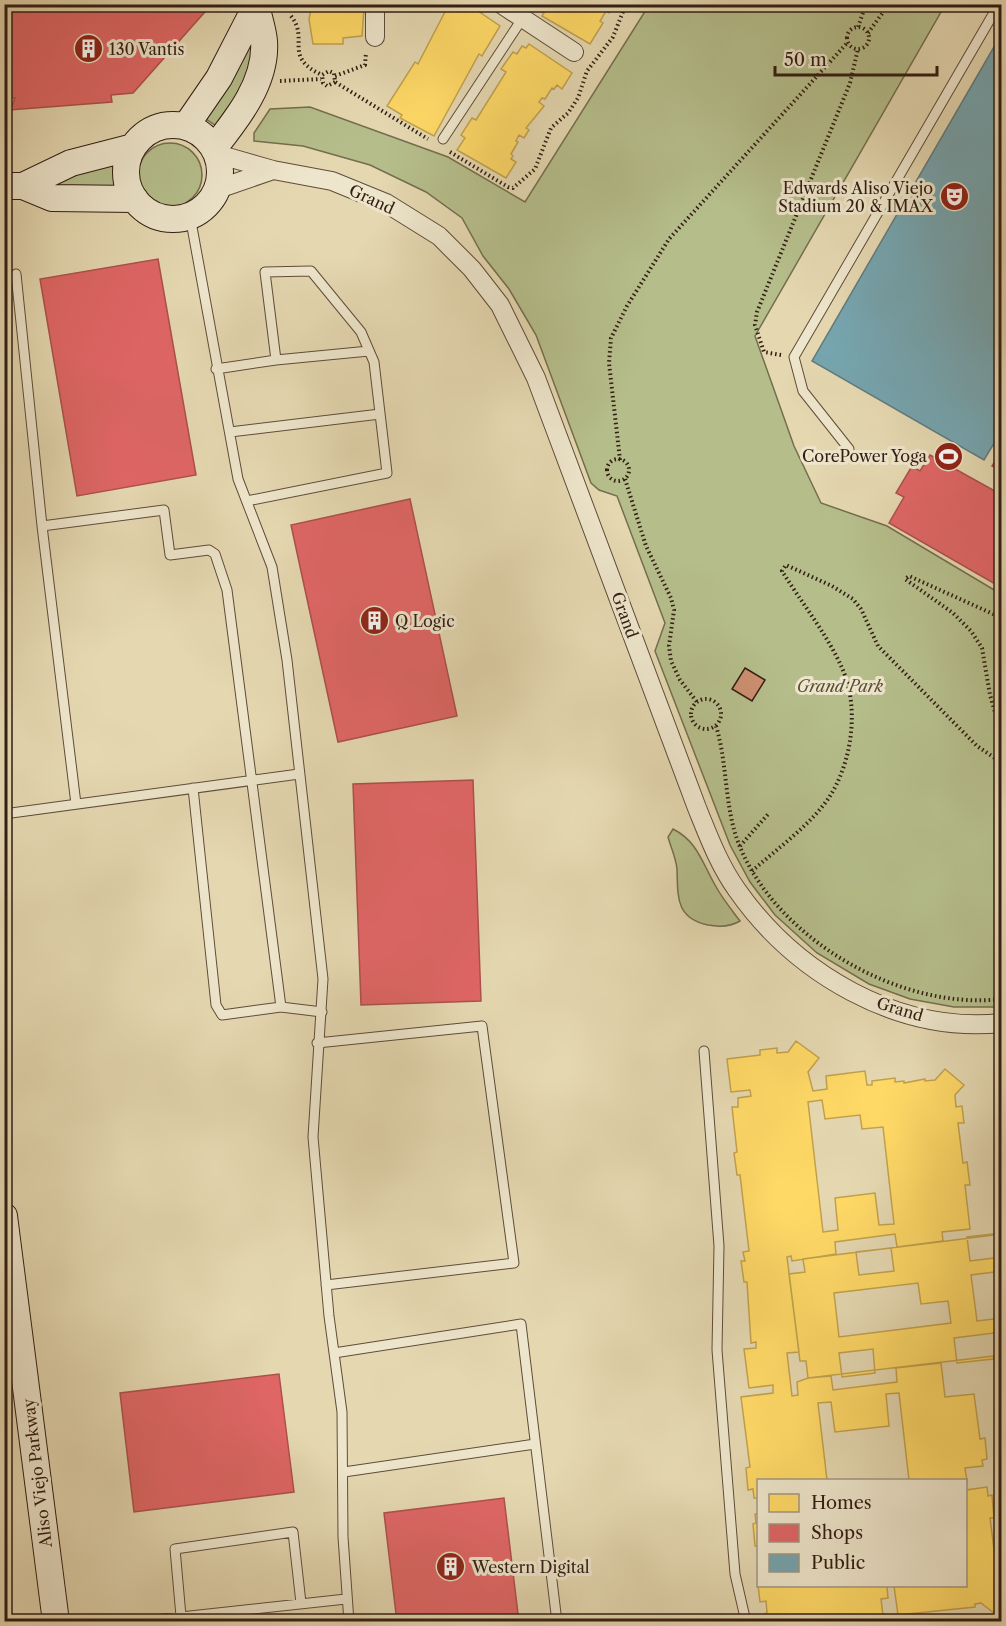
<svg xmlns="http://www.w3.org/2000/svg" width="1006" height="1626" viewBox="0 0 1006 1626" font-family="'Libre Caslon Text',serif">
<rect width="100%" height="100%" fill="#e5d8b1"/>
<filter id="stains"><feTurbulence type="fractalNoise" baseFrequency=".00333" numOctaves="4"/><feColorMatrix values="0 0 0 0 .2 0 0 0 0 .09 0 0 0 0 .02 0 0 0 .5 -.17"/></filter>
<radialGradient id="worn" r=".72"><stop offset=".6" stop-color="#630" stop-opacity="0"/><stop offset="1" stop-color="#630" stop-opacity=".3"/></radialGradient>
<path fill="#b5be8b" stroke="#746e4f" stroke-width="1.5" d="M649 5H945L755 336 794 446 821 503 887 526 1001 594V1007H954L910 999 869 984 817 953 775 915 750 882 730 845 655 651 665 623 617 496 599 490 591 483 536 335 509 289 483 256 462 218 426 192 370 165 303 146 254 141V133L270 109 310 107 448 157 525 202Z
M249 44H254L256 47 242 88 215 125 200 115Z
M138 175a32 32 0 1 1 64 0a32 32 0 1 1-64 0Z
M113 163 116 188 43 185Z
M673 829C697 841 702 862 715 885 722 898 731 909 740 921 730 927 719 927 708 925 675 918 678 896 677 869 676 858 671 848 668 837Z"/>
<path fill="#ffd966" stroke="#c2a14d" stroke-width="1.5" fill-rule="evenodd" d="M312 4H359V8H364L362 36 343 38V44H313L309 19Z
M449 4 469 5 500 26 482 56 479 54 434 136 400 118 402 115 387 106 415 62 418 64Z
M523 4H614L609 13 606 11 600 21 603 23 590 44 542 16 544 13Z
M529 44 572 73 562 89 557 85 554 89 552 88 545 99 542 98 539 102 544 106 526 128 529 130 524 138 519 135 516 141 518 142 511 154 513 156 511 159 516 162 506 178 457 150 465 138 461 135 472 118 476 120 506 72 501 69 513 52 517 54 522 46 526 48Z
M796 1041 819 1058 808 1072 813 1091 827 1089 826 1076 865 1071 867 1085H872V1081L895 1078V1082L904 1081V1083L925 1079V1081L935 1080 945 1069 964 1085 955 1095 956 1107 962 1106 964 1123H958L963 1163 967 1162 970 1185H965L970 1229 942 1232 943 1241 897 1247 895 1234 835 1242 836 1254 792 1261 791 1256 787 1257 799 1352 787 1353 792 1396 798 1395 797 1382 808 1378 831 1376 833 1390 897 1382 896 1368 941 1363 945 1397 974 1394 980 1439 985 1438 987 1459 982 1460 983 1466 965 1468 967 1481 909 1480 899 1393 886 1394 889 1426 835 1432 831 1402 818 1403 827 1480H758V1498H754L753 1489 748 1490 746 1468 750 1467 741 1397 773 1393V1385L749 1388 744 1349 756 1348V1342L751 1343 747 1282H744L741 1261H745L743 1252 749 1251 740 1175H737L734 1153 737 1152 732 1107H738V1098L751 1096 750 1090 731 1092 727 1059 760 1055V1050L777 1048V1053L788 1052ZM822 1100 825 1119 860 1115 862 1129 883 1127 894 1224 879 1225 875 1193 835 1198 838 1230 823 1232 808 1102Z
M1002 1233V1257L970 1261 967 1237Z
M1002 1234V1355L808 1378 806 1361H800L789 1274 805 1272 803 1259Z
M891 1248 894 1271 859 1275 856 1252Z
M1002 1271V1318L977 1321 971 1275Z
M918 1283 921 1304 948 1301 951 1323 839 1337 834 1293Z
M1002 1332V1358L957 1363 954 1338Z
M873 1349 875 1373 842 1377 839 1353Z
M987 1487 988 1496 992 1495 994 1518H990L995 1557 999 1556 1002 1574V1578L997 1579 998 1585 1002 1588V1603L994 1613 981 1603 975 1604V1607L898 1615 894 1586H966V1490Z
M755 1514H758V1546H755L753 1524 756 1523Z
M758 1585V1586H890H887L888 1598 881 1599 883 1616 874 1618V1621L760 1622 767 1612 766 1601 760 1602Z"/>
<path fill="#e06666" stroke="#ac504d" stroke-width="1.5" d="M4 4H212L133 93 111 95 112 102 10 110 15 98 4 99Z
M158 259 196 475 77 496 40 279Z
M1002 450V471L992 466Z
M930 455 1002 495V588L889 523 904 497 896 493 912 466 920 471Z
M410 499 457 716 338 742 291 525Z
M473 780 481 1001 361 1005 353 784Z
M279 1374 294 1492 134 1512 120 1393Z
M504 1498 519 1622H397L384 1513Z"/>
<path fill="#76a5af" stroke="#627c80" stroke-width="1.5" d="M1002 33V430L984 460 812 361Z"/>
<path fill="#cd9071" stroke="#321d13" stroke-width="1.5" d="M745 668 765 680 752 701 732 689Z"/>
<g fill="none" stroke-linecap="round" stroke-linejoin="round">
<defs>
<path id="lane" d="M443 139 522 19
M190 216 238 479 272 567 287 660 323 979 313 1137 329 1316 342 1412 343 1537 349 1622
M16 274 42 526
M276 360 369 351
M216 369 276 360 265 272 311 271 361 332 374 362 387 473 247 501
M230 432 380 414
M849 449 803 391 794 357 999 4
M193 788 216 1005 222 1015 281 1007
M76 804 42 526 164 510 170 555 209 550 215 554 227 590 281 1007 322 1012
M4 814 299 774
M317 1043 482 1026 514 1263 326 1285
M704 1051 719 1246 717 1350 735 1574 746 1622
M334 1353 521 1324 557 1622
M999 1358 1002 1374
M344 1472 535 1444
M181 1616 175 1549 293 1532 301 1603
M135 1622 346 1599"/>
<path id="street" d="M375 4V37
M501 4 574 52
M217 154 273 170 332 181 386 203 439 236 472 269 500 305 536 378 697 808C708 835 719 865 737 890 795 973 897 1034 1002 1023
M218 189 273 170"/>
<path id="secondary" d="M126 172a47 47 0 1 1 94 0a47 47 0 1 1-94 0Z
M186 126 219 78 256 6
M214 148C238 118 267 81 264 41 263 29 258 16 256 4
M4 186H23L52 198 135 199
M23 186 71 163 133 147
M4 1216 56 1622"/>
</defs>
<use href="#lane" stroke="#5f4c3a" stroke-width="11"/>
<use href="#street" stroke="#5f4c3a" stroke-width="20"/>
<use href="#secondary" stroke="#321d13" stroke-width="28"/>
<path stroke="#321d13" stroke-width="4" stroke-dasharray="1.5 3" stroke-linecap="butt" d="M291 16C310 40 282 56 322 75
M858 27 866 4
M847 38a11 11 0 1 1 22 0a11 11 0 1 1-22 0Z
M868 33 889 4
M335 76 365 65 366 52
M280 81 321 79
M335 82 327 86 323 83 322 75 329 71 334 73 335 82 428 139
M450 152 508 187 513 188 535 169 551 128 568 113 578 98 587 71 613 37 626 4
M781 355 764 352 755 325 757 312 850 83 858 49
M607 470a11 11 0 1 1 22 0a11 11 0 1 1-22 0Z
M620 460 609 363 611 338 627 306 669 239 848 42
M625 479 646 546 671 598 674 610 669 646 671 661 680 680 697 702
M1002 618 909 576 905 579 953 613 971 631 982 648 990 695 1002 736
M691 714a15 15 0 1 1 30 0a15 15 0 1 1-30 0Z
M716 726C728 765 724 809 740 847 779 941 902 1011 1002 999
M740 846 769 813
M752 871C777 849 809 826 828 799 852 764 860 707 842 668 827 634 801 602 782 571L786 565 832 586 853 599 861 609 878 646 977 746 1002 763"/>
<use href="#lane" stroke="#eee6cc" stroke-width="9"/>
<use href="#street" stroke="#eee6cc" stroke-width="18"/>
<use href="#secondary" stroke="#eee6cc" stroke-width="26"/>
</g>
<defs>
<symbol id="building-disc" viewBox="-11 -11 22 22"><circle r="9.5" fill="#8f2418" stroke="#eee6cc"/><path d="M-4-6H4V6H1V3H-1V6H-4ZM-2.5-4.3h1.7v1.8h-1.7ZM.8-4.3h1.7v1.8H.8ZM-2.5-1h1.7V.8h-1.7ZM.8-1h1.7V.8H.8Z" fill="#fff"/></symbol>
<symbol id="theatre-disc" viewBox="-11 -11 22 22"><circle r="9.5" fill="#8f2418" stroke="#eee6cc"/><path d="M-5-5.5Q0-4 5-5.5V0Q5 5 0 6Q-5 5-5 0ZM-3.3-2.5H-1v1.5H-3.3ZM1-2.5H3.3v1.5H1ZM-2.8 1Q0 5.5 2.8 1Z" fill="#fff"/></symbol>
<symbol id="stadium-disc" viewBox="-11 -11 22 22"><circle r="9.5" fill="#8f2418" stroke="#eee6cc"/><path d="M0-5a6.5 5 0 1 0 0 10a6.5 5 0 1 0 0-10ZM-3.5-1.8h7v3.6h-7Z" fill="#fff"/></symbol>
</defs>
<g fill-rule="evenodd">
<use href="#building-disc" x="72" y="32" width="33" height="33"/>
<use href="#theatre-disc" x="938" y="180" width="33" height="33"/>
<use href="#stadium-disc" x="932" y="440" width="33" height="33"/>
<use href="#building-disc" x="358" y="604" width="33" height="33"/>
<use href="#building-disc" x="434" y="1550" width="33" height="33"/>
</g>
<g text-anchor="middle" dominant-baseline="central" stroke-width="6" stroke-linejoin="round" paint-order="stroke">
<g font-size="16" fill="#321d13" stroke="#eee6cc" text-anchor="start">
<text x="109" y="49">130 Vantis</text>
<text x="933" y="188" text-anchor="end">Edwards Aliso Viejo<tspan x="933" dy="18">Stadium 20 &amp; IMAX</tspan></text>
<text x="927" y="456" text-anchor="end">CorePower Yoga</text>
<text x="395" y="621">Q Logic</text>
<text x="472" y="1567">Western Digital</text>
</g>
<g font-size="16" fill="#321d13" stroke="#eee6cc">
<text transform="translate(372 199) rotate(25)">Grand</text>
<text transform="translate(625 615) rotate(70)">Grand</text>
<text transform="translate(900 1009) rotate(17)">Grand</text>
<text transform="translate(37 1473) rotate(-97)">Aliso Viejo Parkway</text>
</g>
<g font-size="16" font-style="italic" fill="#594d37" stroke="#eee6cc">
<text x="840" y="686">Grand Park</text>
</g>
</g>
<rect width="1006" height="1626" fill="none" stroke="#e5d8b1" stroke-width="24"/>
<rect x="6" y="6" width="994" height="1614" fill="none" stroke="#321d13" stroke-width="3"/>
<rect x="12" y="12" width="982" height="1602" fill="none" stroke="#321d13" stroke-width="1.5"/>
<rect x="757" y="1479" width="210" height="108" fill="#eee6cc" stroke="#a39682" stroke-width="1.5"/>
<rect x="769" y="1494" width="30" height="18" fill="#ffd966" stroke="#a39682" stroke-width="1.5"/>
<text x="811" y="1509" font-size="18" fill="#321d13">Homes</text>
<rect x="769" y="1524" width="30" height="18" fill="#e06666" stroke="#a39682" stroke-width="1.5"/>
<text x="811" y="1539" font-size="18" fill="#321d13">Shops</text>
<rect x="769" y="1554" width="30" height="18" fill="#76a5af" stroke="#a39682" stroke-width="1.5"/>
<text x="811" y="1569" font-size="18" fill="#321d13">Public</text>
<path d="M775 66v9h162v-9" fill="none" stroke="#321d13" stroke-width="3"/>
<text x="784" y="66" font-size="18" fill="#321d13" stroke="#eee6cc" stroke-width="4.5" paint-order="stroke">50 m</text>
<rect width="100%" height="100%" filter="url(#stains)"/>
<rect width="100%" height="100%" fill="url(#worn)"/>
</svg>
